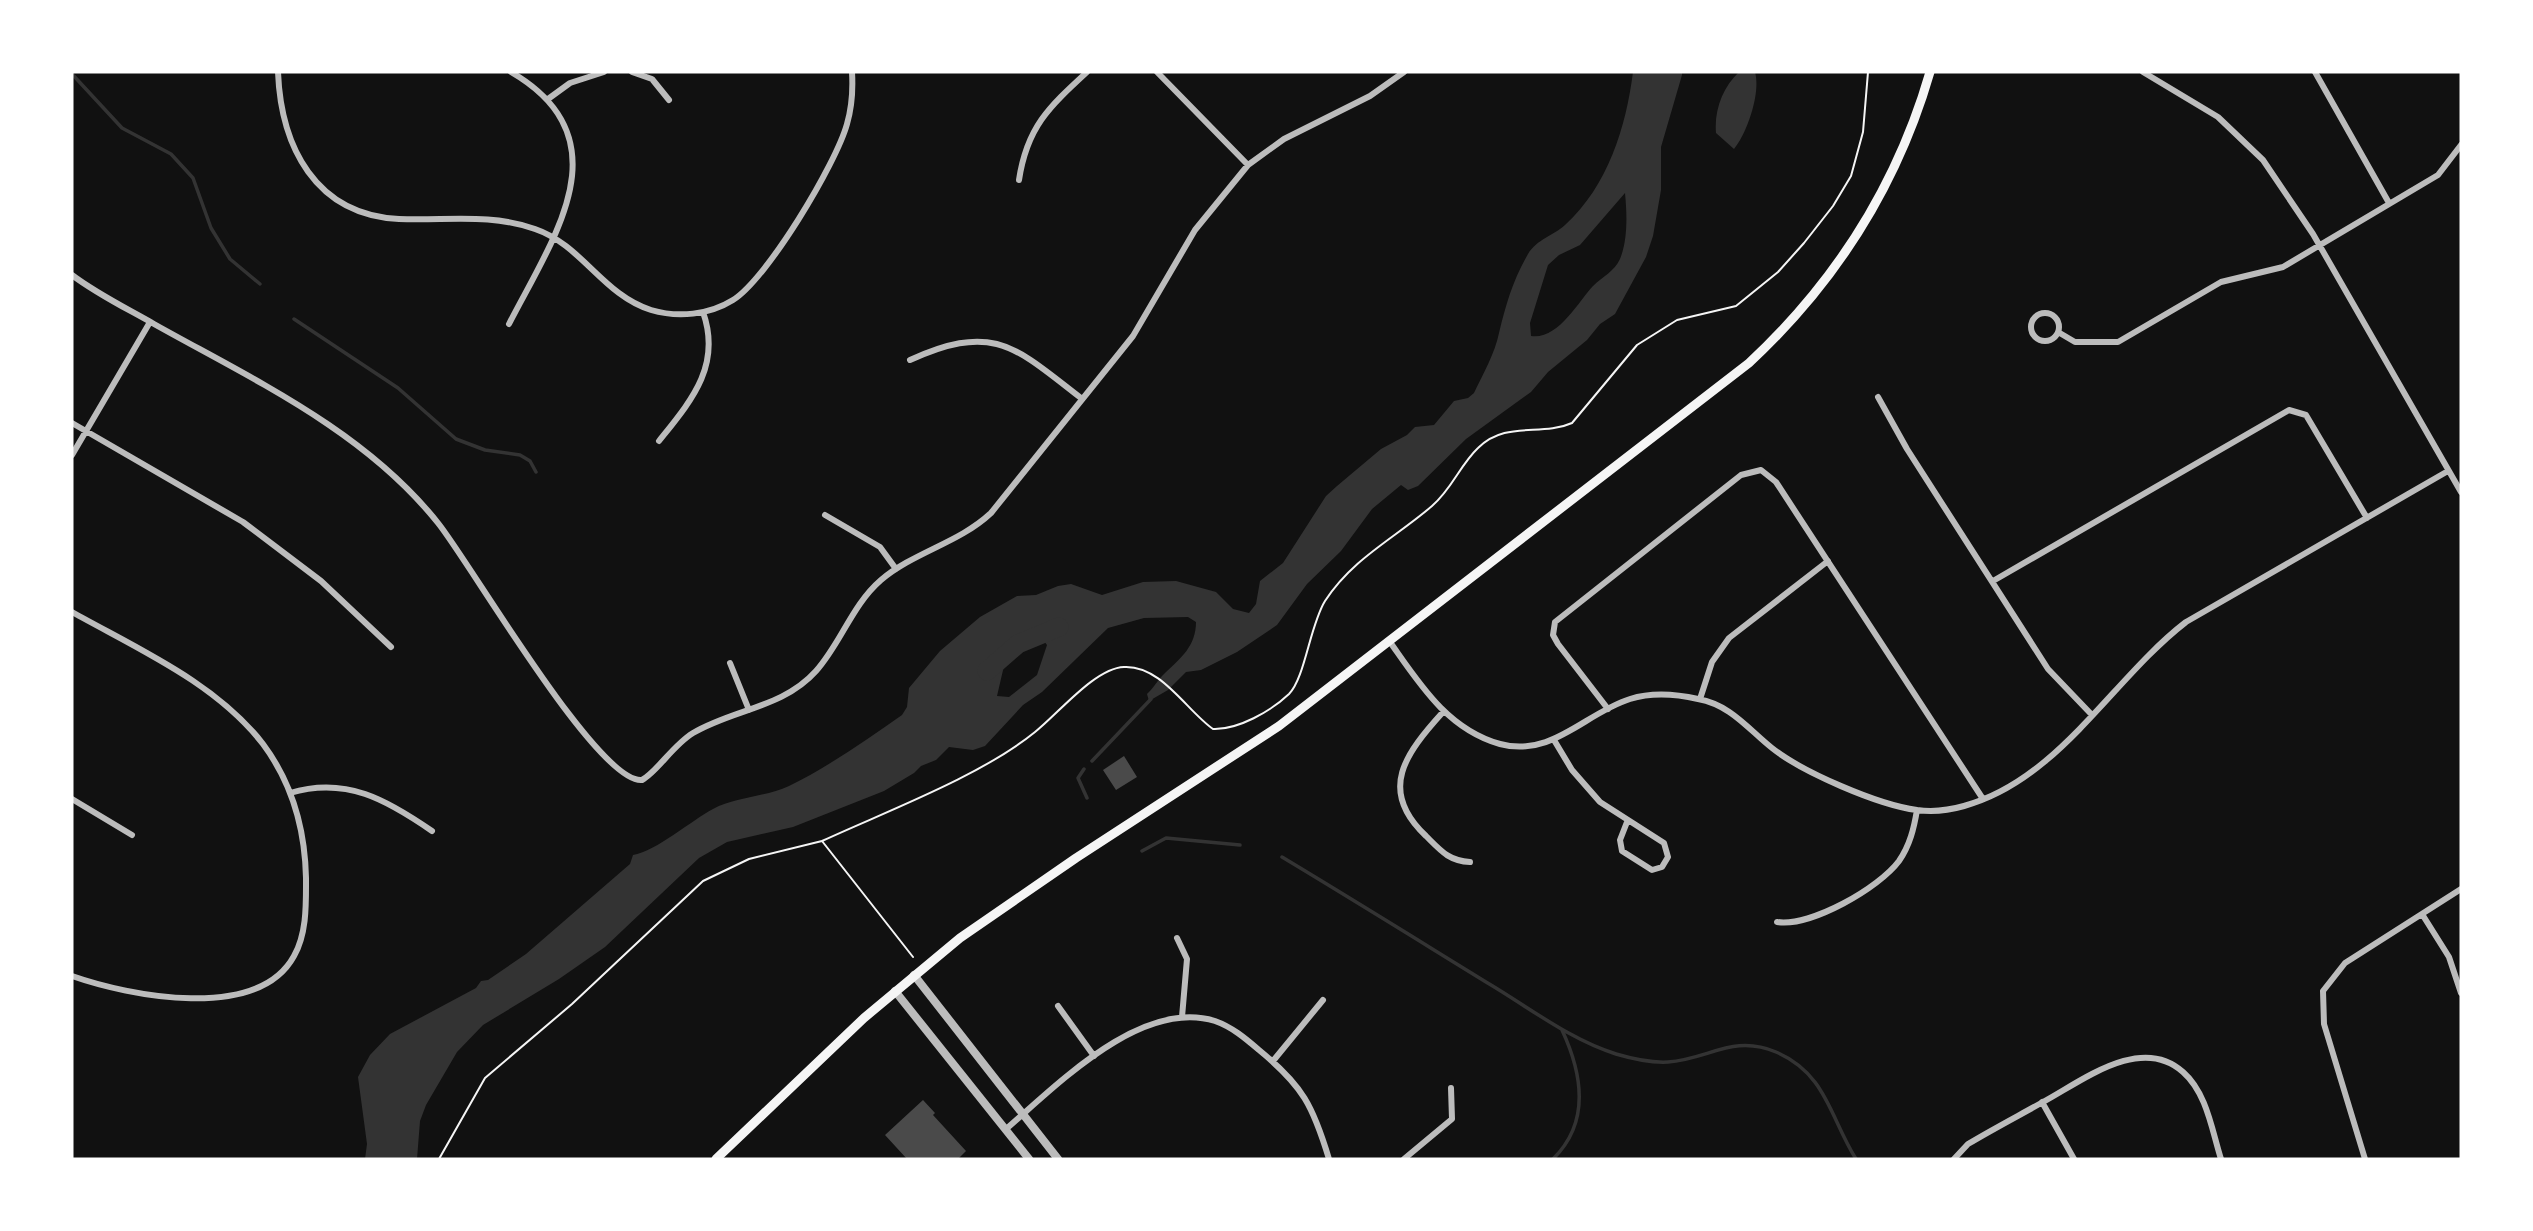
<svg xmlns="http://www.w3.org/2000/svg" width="2533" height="1231" viewBox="0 0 2533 1231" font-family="'Times New Roman',serif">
<rect width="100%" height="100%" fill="#111"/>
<path fill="#333" fill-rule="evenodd" d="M1633 72H1682V75L1661 147V190L1653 236 1646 257 1615 314 1600 324 1587 340 1548 372 1531 392 1466 439 1418 486 1408 490 1401 485 1372 509 1341 551 1307 584 1277 625 1237 652 1201 670 1186 672 1168 690 1149 701 1147 694C1154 688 1158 679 1165 673 1181 658 1196 646 1196 622L1188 617 1144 618 1108 628 1042 692 1023 705 985 746 973 750 949 747 936 760 921 766 914 773 884 791 793 827 727 842 699 858 605 947 559 979 483 1025 457 1052 426 1105 420 1121 417 1159H365L367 1144 358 1077 370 1055 390 1034 476 988 481 981 488 980 526 954 630 864 633 855C655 852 692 820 713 809 736 797 765 797 789 786 828 767 866 740 902 715L907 707 909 688 940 651 980 617 1017 596 1036 595 1058 586 1071 584 1102 595 1143 582 1176 581 1216 592 1233 609 1249 613 1256 604 1260 581 1283 563 1326 496 1337 486 1381 449 1407 435 1415 427 1434 425 1454 401 1468 398 1474 393C1483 374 1495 353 1499 333 1506 304 1513 280 1528 254 1537 239 1553 236 1565 225 1608 186 1626 127 1633 72ZM1625 193C1627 214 1628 239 1620 259 1614 272 1603 276 1593 286 1578 302 1558 340 1531 336L1530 323 1548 265 1559 255 1580 245ZM1041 637 1047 645 1037 675 1009 697 997 696 1007 653 1021 641Z
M1739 72H1755C1761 93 1747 133 1734 149L1716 133C1714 110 1723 87 1739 72Z"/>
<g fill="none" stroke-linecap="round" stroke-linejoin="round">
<path stroke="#333" stroke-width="3.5" d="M72 74 122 128 171 154 193 178 211 228 230 259 260 284
M294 319 398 388 456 439 485 450 520 455 530 461 536 472
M1092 761 1151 699
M1084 769 1078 778 1087 798
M1142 851 1166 838 1240 845
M1282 857C1352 899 1421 942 1491 985 1531 1009 1571 1040 1616 1054 1633 1059 1650 1063 1668 1062 1709 1059 1733 1034 1776 1052 1827 1074 1830 1118 1856 1159
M1553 1159C1591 1122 1582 1073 1562 1030"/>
<path stroke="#333" stroke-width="19" d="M987 671 1018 644 1059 627"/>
</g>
<path fill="#4a4a4a" d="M1124 756 1137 777 1116 790 1103 770Z
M923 1100 935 1113 933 1115 966 1151 958 1159H907L885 1135Z"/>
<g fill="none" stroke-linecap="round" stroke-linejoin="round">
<path stroke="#f5f5f5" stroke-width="2" d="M822 841C887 811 981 776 1035 732 1058 714 1095 668 1124 667 1161 665 1186 710 1213 729 1238 730 1271 711 1289 694 1305 678 1310 625 1325 601 1353 558 1395 538 1432 506 1452 489 1460 465 1478 448 1506 420 1541 437 1572 423L1637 345 1677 320 1736 306 1778 272 1804 243 1833 206 1851 176 1863 132 1868 72
M439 1159 485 1078 572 1004 703 881 749 859 822 841 913 957"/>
<path stroke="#bcbcbc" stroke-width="6" d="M278 72C281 146 315 215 399 219 446 221 490 213 535 229 582 245 603 295 651 310 678 318 709 315 733 300 767 279 836 164 847 124 852 107 853 89 852 72
M632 72 652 79 669 100
M1157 72 1248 165
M2143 72 2218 117 2263 160 2313 234 2461 492
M2315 72 2389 203
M548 99 570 83 604 72
M1019 180C1027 127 1049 107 1087 72
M72 275C97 294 126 308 154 324 254 380 365 431 438 523 471 564 598 784 642 780 657 772 673 745 693 733 733 709 783 708 816 671 841 643 852 605 881 580 914 552 959 543 991 513L1133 336 1195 230 1248 165 1284 139 1370 96 1404 72
M2031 327a14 14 0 1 1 28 0a14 14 0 1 1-28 0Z
M509 324C553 238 626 139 511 72
M2058 332 2075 342H2118L2221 282 2283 267 2438 175 2461 145
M910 360C994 322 1015 347 1081 398
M1878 397 1907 449 2048 669 2092 715
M72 423 243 522 321 581 391 647
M659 441C691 401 722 366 703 312
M72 455 150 322
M825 515 880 547 896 569
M1993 581 2289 410 2306 415 2367 518
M72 612C138 649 216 683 263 744 292 783 305 830 306 878 306 904 307 933 294 956 258 1022 129 996 72 976
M1390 642C1419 683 1447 729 1500 744 1552 758 1585 713 1630 699 1652 692 1676 694 1698 699 1731 705 1748 729 1772 748 1802 772 1878 805 1917 810 1932 812 1950 810 1964 806 2059 780 2112 679 2186 622L2448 471
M730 663 749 710
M1700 699 1712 662 1729 638 1828 561
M1608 709 1558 644 1553 635 1555 622 1741 475 1761 470 1776 482 1983 799
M1443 712C1406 753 1377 790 1426 836 1441 851 1449 861 1470 862
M1554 740 1572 770 1600 802 1664 843 1668 857 1662 867 1652 870 1622 851 1620 840 1627 822
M290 793C346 776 387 800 432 831
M72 799 132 835
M2422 914 2449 957 2461 993
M1777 922C1811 927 1879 888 1899 861 1910 845 1914 828 1917 810
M1177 938 1187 959 1182 1017
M1058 1006 1094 1056
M1273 1061 1323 1000
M2042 1102 2074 1159
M1006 1129C1056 1086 1141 998 1215 1021 1232 1027 1245 1038 1259 1050 1303 1086 1313 1106 1329 1159
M1404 1159 1452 1119 1451 1088
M1954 1159 1968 1144C1993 1129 2018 1116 2043 1102 2082 1081 2141 1034 2183 1072 2207 1093 2212 1131 2221 1159
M2365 1159 2324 1024 2323 991 2345 963 2461 889"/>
<path stroke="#bcbcbc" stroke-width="8" d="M914 975 1058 1159
M895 991 1029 1159"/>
<path stroke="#f5f5f5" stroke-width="9" d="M716 1159 864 1018 960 938 1076 858 1279 726 1749 363C1836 282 1897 186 1930 72"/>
</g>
<rect width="2533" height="1231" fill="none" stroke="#ffffff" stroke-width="147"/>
</svg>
